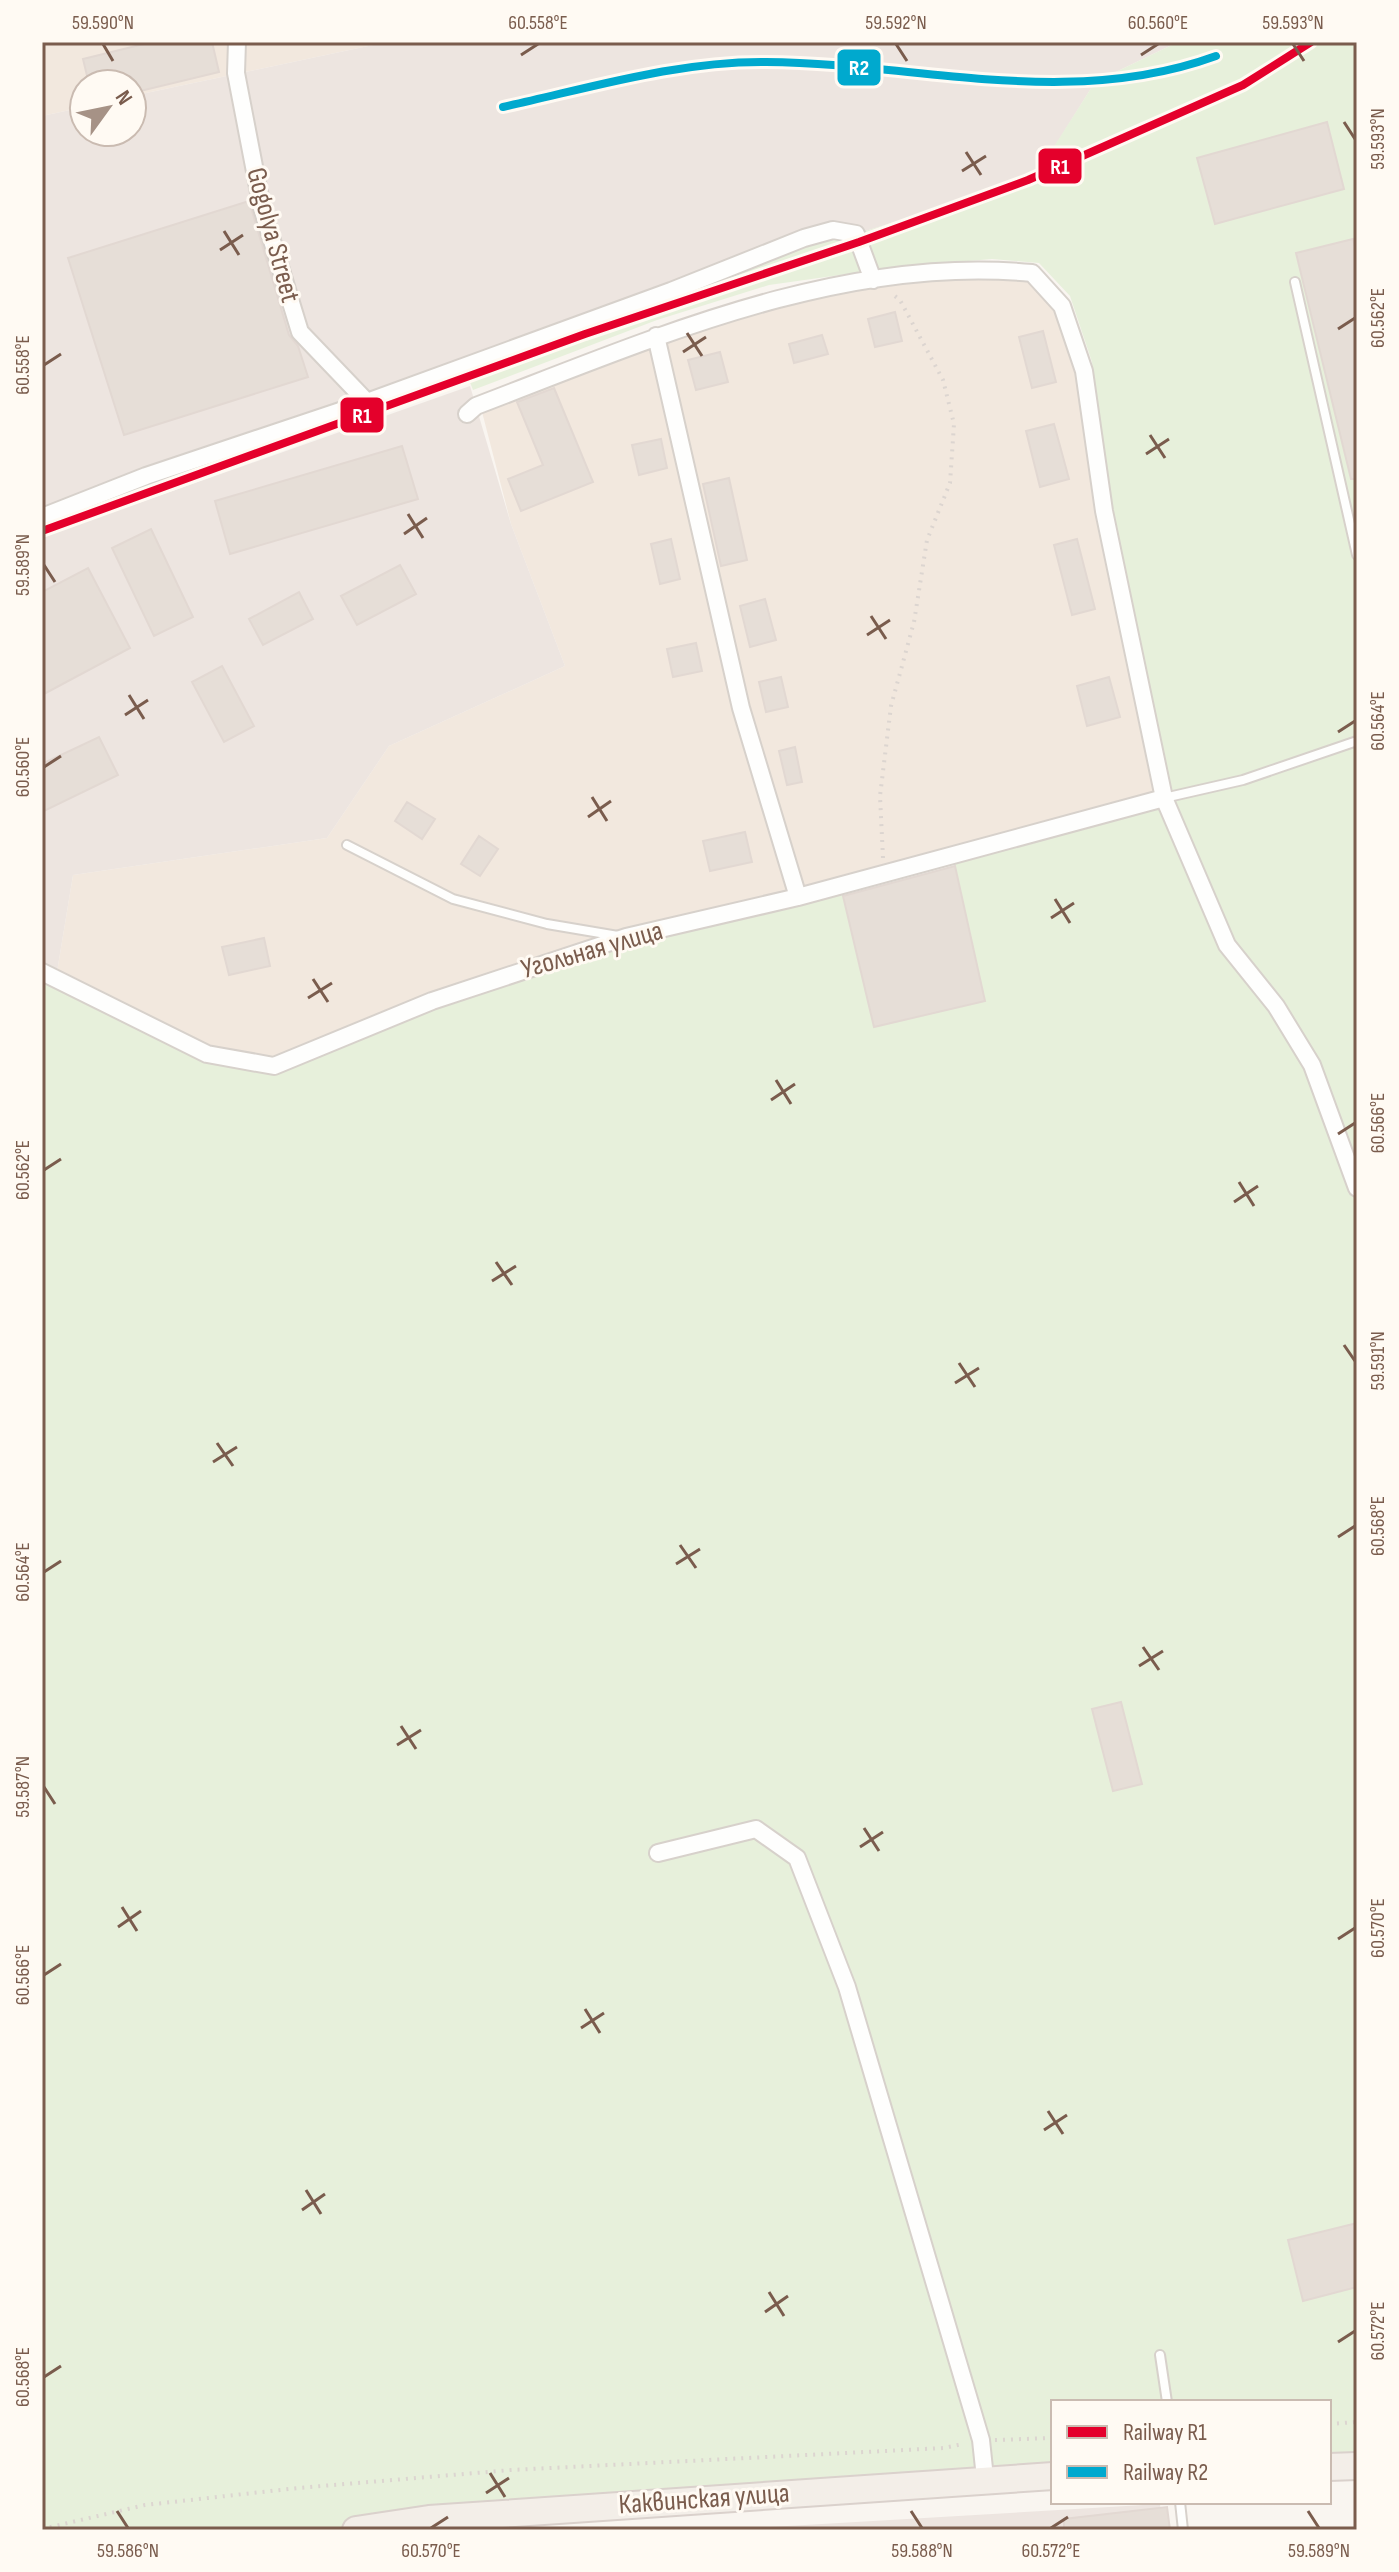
<svg xmlns="http://www.w3.org/2000/svg" width="1399" height="2572" viewBox="0 0 1399 2572" font-family="'Sofia Sans Condensed',sans-serif">
<rect width="100%" height="100%" fill="#f9f5f0"/>
<path fill="#f2e8de" d="M42 42H387L132 96V84H84V107L42 116Z
M1032 273 1062 306 1084 371 1164 798 798 897 274 1066 207 1054 56 978 73 875 327 838 389 746 565 666 511 524 481 408 656 336 873 280Z"/>
<path fill="#ede5e0" d="M387 42H1178L1095 82 1035 178 856 234 42 517V116L84 107V132H132V96Z
M470 386 511 524 565 666 389 746 327 838 73 875 56 978 42 972V537Z
M1160 2504 1163 2530H721Z"/>
<path fill="#e7f0db" d="M1178 42H1357V2466L1329 2467V2402H1053V2476L356 2530H252L235 2527 223 2530H42V972L207 1054 274 1066 555 959 842 886 874 1027 984 1001 953 855 1163 798 1104 511 1092 362 1070 296 1039 263 992 259 897 267 769 285 657 320 473 390 464 367 802 239 856 234 1034 178 1095 82Z"/>
<path fill="#e6ded7" stroke="#e2d8d2" stroke-width="2" d="M152 42H212L219 72 132 93V84H89L83 59Z
M1327 122 1344 189 1215 224 1197 158Z
M249 201 289 335 298 346 308 377 124 435 68 258Z
M1353 239 1357 256V479H1351L1296 253Z
M895 312 902 341 875 347 868 319Z
M1043 331 1056 382 1032 388 1019 337Z
M822 335 828 354 794 363 789 344Z
M720 352 728 382 696 390 688 360Z
M554 388 593 482 521 511 508 479 543 465 517 402Z
M1054 424 1069 479 1040 487 1026 431Z
M661 439 667 468 639 475 632 445Z
M402 446 418 499 230 554 215 501Z
M729 478 747 560 721 566 703 484Z
M151 529 193 617 154 636 112 548Z
M671 539 680 579 660 584 651 544Z
M1077 539 1095 609 1072 615 1054 545Z
M400 565 416 594 357 625 341 596Z
M88 568 130 648 42 695V592Z
M299 592 313 619 263 645 249 619Z
M765 599 776 640 750 647 740 606Z
M696 643 702 671 673 677 667 649Z
M222 666 254 726 224 742 192 682Z
M781 677 788 707 766 712 759 682Z
M1109 677 1120 717 1087 726 1077 686Z
M99 737 118 775 42 812V764Z
M795 747 802 782 787 785 779 751Z
M407 802 435 819 422 839 395 821Z
M745 832 752 862 710 871 703 841Z
M479 836 498 849 480 876 461 864Z
M955 866 985 1001 874 1027 843 896Z
M264 938 270 966 229 975 222 947Z
M1121 1702 1142 1784 1113 1791 1092 1709Z
M1357 2223V2287L1303 2301 1288 2240Z
M1167 2507 1170 2530H1064V2519Z"/>
<g fill="none" stroke-linecap="round" stroke-linejoin="round">
<defs>
<path id="service" d="M1295 282 1357 555
M1164 798 1243 780 1357 741
M347 845 453 899 547 924 618 936
M1160 2355 1167 2402
M1180 2502 1183 2530"/>
<path id="minor" d="M237 42 236 73 262 208 300 332 367 402
M656 336 741 708 798 897
M467 414 476 406C649 340 842 254 1032 273L1062 306 1084 371 1104 511 1164 798 1227 945 1276 1006 1312 1065 1357 1188
M42 517 146 476 367 402 671 291 804 238 833 230 856 234 873 280
M42 972 207 1054 274 1066 432 1001 626 937 798 897 1164 798
M658 1853 756 1829 797 1858 847 1987 981 2440 985 2478"/>
<path id="primary" d="M1329 2467 1357 2466
M356 2530 429 2519 1053 2476"/>
</defs>
<use href="#service" stroke="#d7d1cb" stroke-width="12"/>
<use href="#minor" stroke="#d7d1cb" stroke-width="20"/>
<use href="#primary" stroke="#dad1cc" stroke-width="30"/>
<path stroke="#dcd5d0" stroke-width="4" stroke-dasharray="2 6" stroke-linecap="butt" d="M883 858 880 796 891 706 914 622 927 540 950 483 954 424 943 380 900 300 891 293
M1329 2424 1357 2422
M995 2440 1053 2438
M42 2529 145 2505 298 2488 511 2470 944 2448 963 2444"/>
<use href="#service" stroke="#fefefd" stroke-width="8"/>
<use href="#minor" stroke="#fefefd" stroke-width="16"/>
<use href="#primary" stroke="#f3eee8" stroke-width="26"/>
<defs>
<path id="rail-1" d="M42 531 585 334 859 242 1028 180 1243 85 1311 42"/>
<path id="rail-2" d="M503 107C590 88 677 61 766 62 917 63 1068 110 1216 56"/>
</defs>
<use href="#rail-1" stroke="#fffaf3" stroke-width="14"/>
<use href="#rail-2" stroke="#fffaf3" stroke-width="14"/>
<use href="#rail-1" stroke="#e4002b" stroke-width="8"/>
<use href="#rail-2" stroke="#00a9ce" stroke-width="8"/>
</g>
<path fill="none" stroke="#7a5c4d" stroke-width="3" d="M103 44 113 61M896 44 907 61M1293 44 1304 61M521 55 538 44M1141 55 1158 44M1344 122 1355 139M966 152 981 175M962 171 986 156M224 231 239 255M220 250 243 235M1338 329 1355 318M687 333 702 356M683 352 706 337M44 365 61 354M1150 435 1165 458M1146 454 1169 439M408 514 423 538M404 534 427 518M44 565 55 582M871 616 886 639M867 635 890 620M129 695 144 719M125 715 148 700M1338 732 1355 721M44 767 61 756M592 797 607 821M588 817 611 801M1055 899 1070 923M1051 918 1074 903M313 979 328 1002M308 998 332 983M776 1080 791 1104M771 1100 795 1084M1338 1134 1355 1123M44 1170 61 1159M1239 1182 1254 1206M1234 1202 1258 1186M496 1262 512 1285M492 1281 516 1266M1344 1345 1355 1361M959 1363 975 1387M955 1383 979 1368M217 1443 233 1466M213 1462 237 1447M1338 1537 1355 1526M680 1545 696 1568M676 1564 700 1549M44 1572 61 1561M1143 1647 1159 1670M1139 1666 1163 1651M401 1726 416 1749M397 1745 421 1730M44 1787 55 1804M864 1828 879 1851M860 1847 883 1832M122 1907 137 1931M118 1927 141 1911M1338 1939 1355 1928M44 1975 61 1964M585 2009 600 2033M581 2028 604 2013M1048 2111 1063 2134M1044 2130 1067 2115M306 2190 321 2214M302 2210 325 2194M769 2292 784 2316M765 2312 788 2296M1338 2342 1355 2331M44 2377 61 2366M490 2473 505 2497M486 2493 509 2478M117 2511 128 2528M911 2511 922 2528M1308 2511 1319 2528M431 2528 448 2517M1051 2528 1068 2517"/>
<g text-anchor="middle" dominant-baseline="central" stroke-width="6" stroke-linejoin="round" paint-order="stroke">
<g font-size="28" fill="#7a5c4d" stroke="#fffaf3">
<text transform="translate(273 235) rotate(75)">Gogolya Street</text>
<text transform="translate(592 950) rotate(-16)">Угольная улица</text>
<text transform="translate(704 2499) rotate(-4)">Каквинская улица</text>
</g>
</g>
<g stroke="#fffaf3" stroke-width="3">
<rect x="836" y="48" width="46" height="39" rx="8" fill="#00a9ce"/>
<rect x="1037" y="147" width="46" height="38" rx="8" fill="#e4002b"/>
<rect x="339" y="396" width="46" height="38" rx="8" fill="#e4002b"/>
</g>
<g font-size="22" text-anchor="middle" font-weight="bold" fill="#fff">
<text x="859" y="75">R2</text>
<text x="1060" y="174">R1</text>
<text x="362" y="423">R1</text>
</g>
<rect width="1399" height="2572" fill="none" stroke="#fffaf3" stroke-width="88"/>
<rect x="1051" y="2400" width="280" height="104" fill="#fffaf3" stroke="#cabbb1" stroke-width="2"/>
<rect x="1067" y="2426" width="40" height="12" fill="#e4002b" stroke="#cabbb1" stroke-width="2"/>
<text x="1123" y="2440" font-size="24" fill="#7a5c4d">Railway R1</text>
<rect x="1067" y="2466" width="40" height="12" fill="#00a9ce" stroke="#cabbb1" stroke-width="2"/>
<text x="1123" y="2480" font-size="24" fill="#7a5c4d">Railway R2</text>
<g transform="translate(108 108) rotate(57)"><circle r="38" fill="#fffaf3" stroke="#cabbb1" stroke-width="2"/>
<path d="M0-6L14 30L0 20L-14 30Z" fill="#a69286"/>
<text y="-12" font-size="22" font-weight="bold" text-anchor="middle" fill="#7a5c4d">N</text>
</g>
<rect x="44" y="44" width="1311" height="2484" fill="none" stroke="#7a5c4d" stroke-width="3"/>
<g font-size="20" text-anchor="middle" fill="#7a5c4d">
<text x="103" y="29">59.590°N</text>
<text x="538" y="29">60.558°E</text>
<text x="896" y="29">59.592°N</text>
<text x="1158" y="29">60.560°E</text>
<text x="1293" y="29">59.593°N</text>
<text transform="translate(1377 139) rotate(-90)" y="7">59.593°N</text>
<text transform="translate(1377 318) rotate(-90)" y="7">60.562°E</text>
<text transform="translate(22 365) rotate(-90)" y="7">60.558°E</text>
<text transform="translate(22 565) rotate(-90)" y="7">59.589°N</text>
<text transform="translate(1377 721) rotate(-90)" y="7">60.564°E</text>
<text transform="translate(22 767) rotate(-90)" y="7">60.560°E</text>
<text transform="translate(1377 1123) rotate(-90)" y="7">60.566°E</text>
<text transform="translate(22 1170) rotate(-90)" y="7">60.562°E</text>
<text transform="translate(1377 1361) rotate(-90)" y="7">59.591°N</text>
<text transform="translate(1377 1526) rotate(-90)" y="7">60.568°E</text>
<text transform="translate(22 1572) rotate(-90)" y="7">60.564°E</text>
<text transform="translate(22 1787) rotate(-90)" y="7">59.587°N</text>
<text transform="translate(1377 1928) rotate(-90)" y="7">60.570°E</text>
<text transform="translate(22 1975) rotate(-90)" y="7">60.566°E</text>
<text transform="translate(1377 2331) rotate(-90)" y="7">60.572°E</text>
<text transform="translate(22 2377) rotate(-90)" y="7">60.568°E</text>
<text x="128" y="2557">59.586°N</text>
<text x="431" y="2557">60.570°E</text>
<text x="922" y="2557">59.588°N</text>
<text x="1051" y="2557">60.572°E</text>
<text x="1319" y="2557">59.589°N</text>
</g>
</svg>
